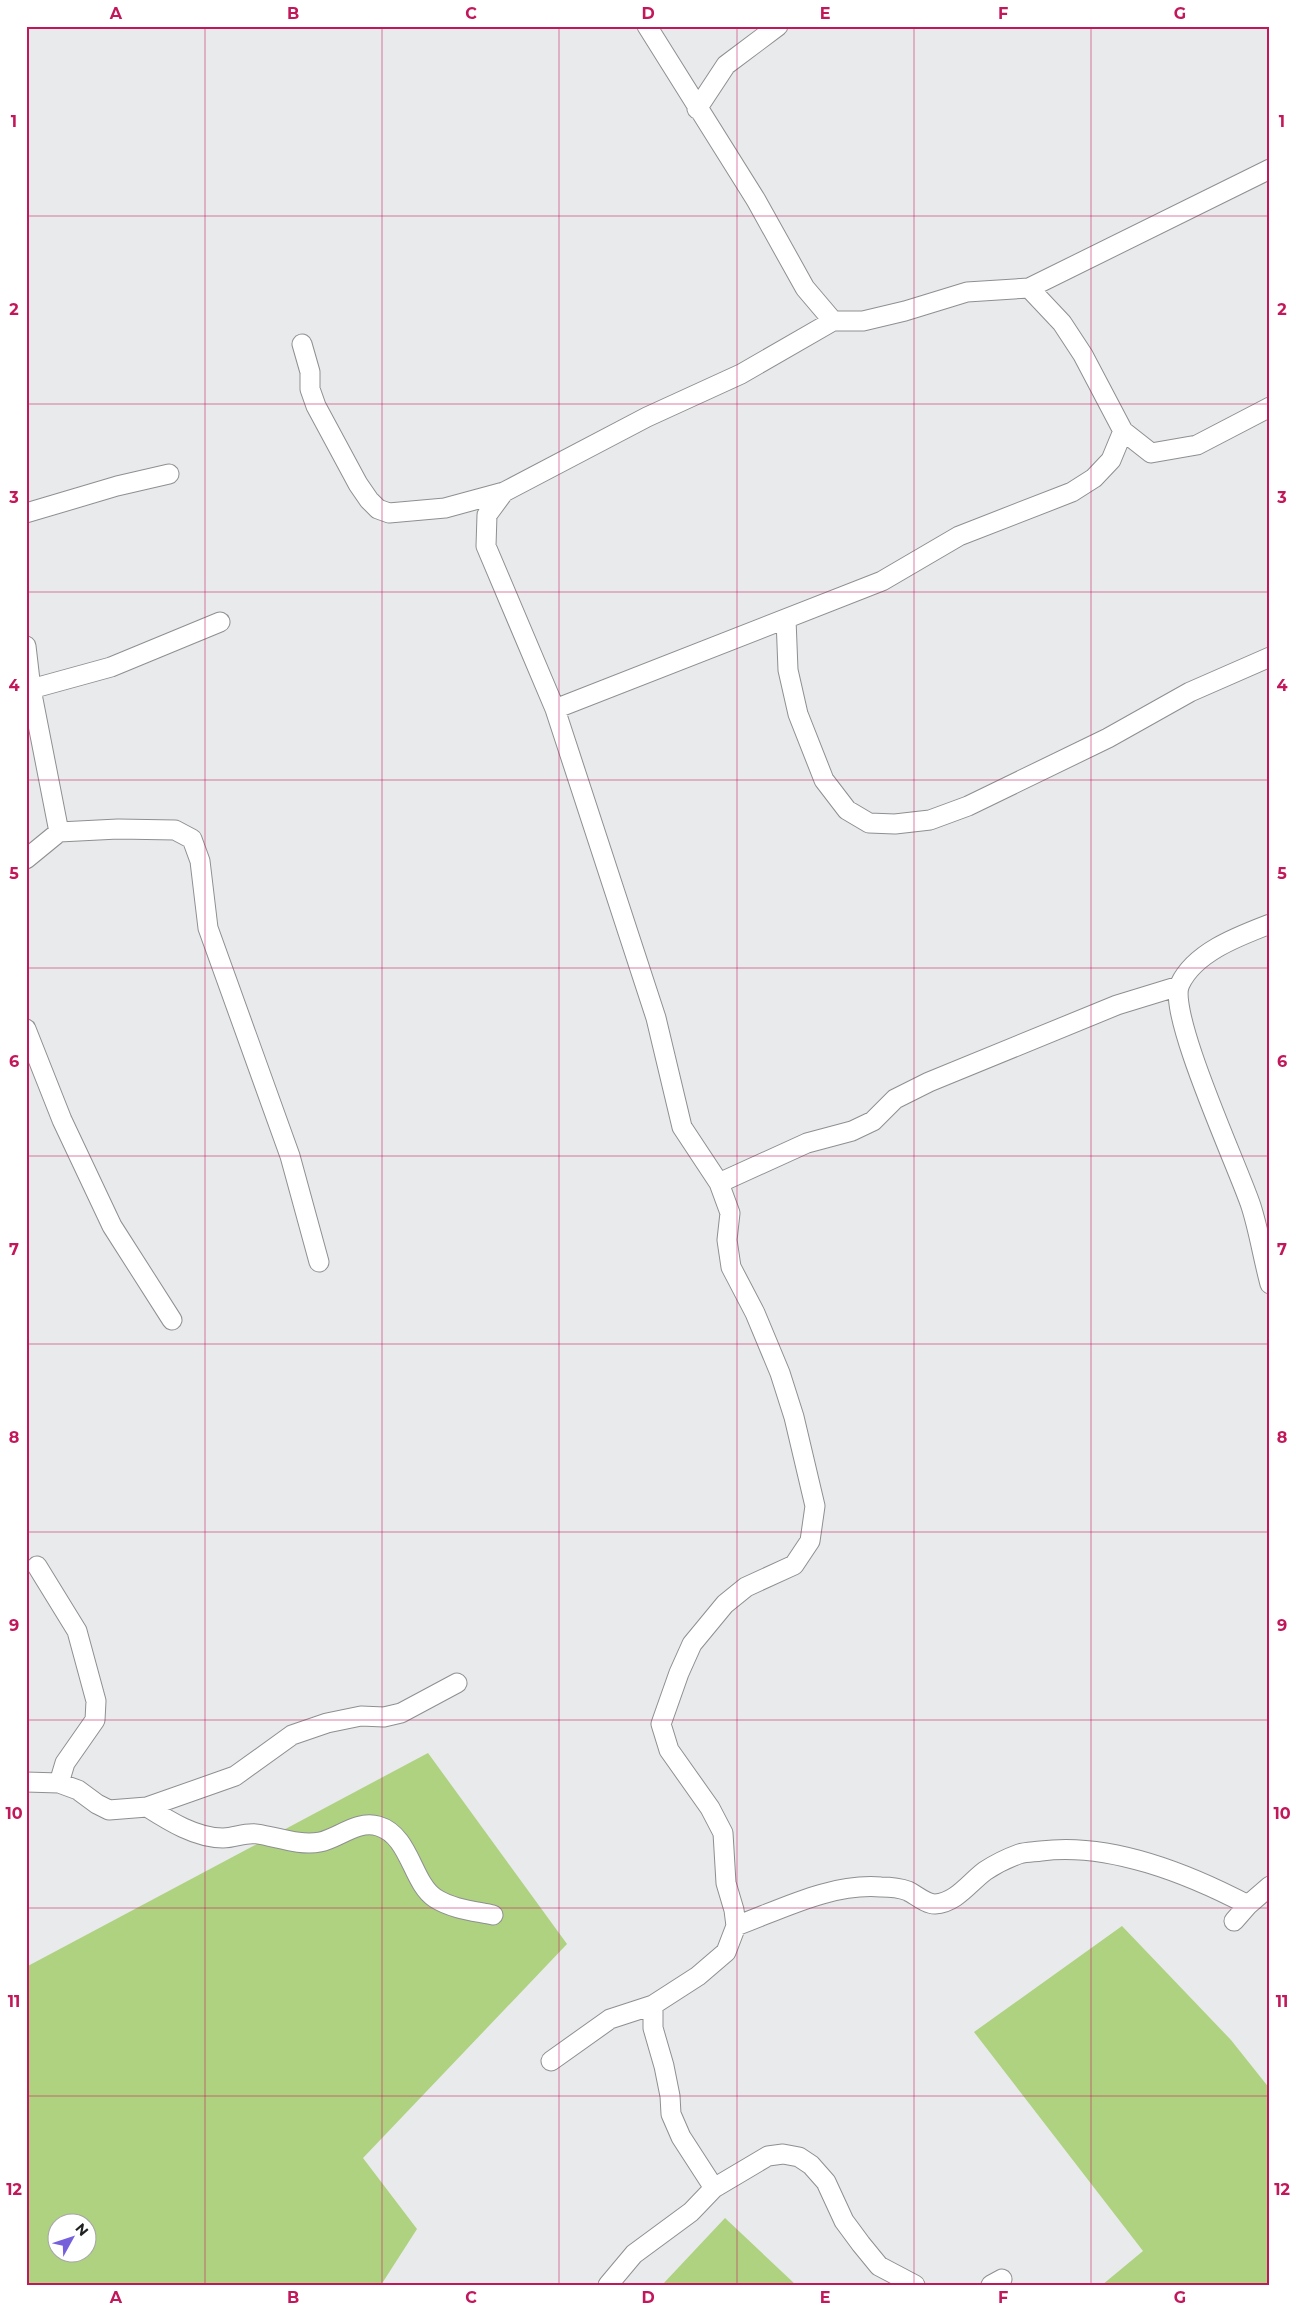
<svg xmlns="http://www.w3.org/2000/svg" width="1296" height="2311" viewBox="0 0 1296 2311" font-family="Montserrat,sans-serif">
<rect width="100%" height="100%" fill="#e8eaec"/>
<path fill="#aed27f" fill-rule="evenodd" d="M428 1753 567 1944 363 2158 417 2229 381 2285H26V1967ZM58 2224H88V2254H58Z
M1122 1926 1231 2040 1270 2089V2285H1102L1143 2251 974 2032Z
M725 2218 796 2285H662Z"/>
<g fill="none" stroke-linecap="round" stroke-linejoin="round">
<defs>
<path id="minor" d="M647 26 756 200 805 288 833 321H863L905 311 967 292 1029 288 1062 323 1083 355 1123 431 1151 453 1197 445 1270 407
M697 109 726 65 778 26
M1029 288 1270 169
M302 344 310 372V389L316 406 358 484 369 500 378 509 389 513 445 508 504 492
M26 513 117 486 169 474
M786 619 788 670 798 714 824 780 847 810 869 823 895 824 930 820 968 806 1108 738 1190 692 1270 657
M26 646 31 689 59 832
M31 689 111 667 220 622
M555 709 882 581 959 536 1072 492 1094 478 1111 460 1123 431
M26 859 59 832 118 829 175 830 192 839 200 861 208 928 290 1156 319 1262
M1270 924C1239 936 1195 952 1180 984 1166 1012 1239 1169 1251 1206 1259 1231 1263 1258 1270 1284
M26 1029 62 1120 112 1226 172 1320
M719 1183 807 1143 852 1131 873 1121 895 1099 929 1082 1117 1005 1179 986
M37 1566 77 1631 96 1701 95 1720 65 1763 59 1783
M26 1782 59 1783 78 1790 97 1804 109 1810 147 1807 235 1776 292 1735 327 1723 361 1716 384 1717 401 1713 457 1683
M147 1807C169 1821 196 1838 223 1838 235 1838 245 1832 257 1834 277 1837 300 1846 320 1842 339 1838 357 1820 378 1826 410 1835 412 1883 435 1898 452 1909 474 1911 493 1915
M1234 1921 1248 1905 1270 1886
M736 1926C782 1909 831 1883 881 1887 889 1887 900 1888 908 1891 916 1895 926 1904 935 1904 956 1903 970 1882 985 1871 994 1865 1008 1858 1019 1854 1026 1852 1034 1852 1041 1851 1109 1842 1189 1874 1248 1905
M653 2005V2028L664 2066 670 2096 671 2114 681 2137 714 2188
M551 2061 610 2019 653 2005 698 1976 726 1952 736 1926 734 1910 726 1883 723 1833 710 1808 669 1750 661 1724 679 1673 692 1644 725 1604 746 1587 794 1565 810 1541 815 1506 794 1417 780 1373 755 1313 731 1267 727 1240 730 1213 719 1183 682 1127 656 1018 555 709 486 546 487 515 504 492 647 417 741 374 833 321
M608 2285 634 2254 691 2212 714 2188 768 2156 783 2154 799 2157 811 2165 826 2182 844 2221 861 2244 879 2266 915 2285
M991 2285 1002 2279"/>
</defs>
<use href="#minor" stroke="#8e8f91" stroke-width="21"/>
<use href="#minor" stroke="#fff" stroke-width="19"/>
</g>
<path fill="none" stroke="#c2185b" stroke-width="1" stroke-opacity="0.55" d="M205 26V2285M382 26V2285M559 26V2285M737 26V2285M914 26V2285M1091 26V2285M26 216H1270M26 404H1270M26 592H1270M26 780H1270M26 968H1270M26 1156H1270M26 1344H1270M26 1532H1270M26 1720H1270M26 1908H1270M26 2096H1270"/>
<rect width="1296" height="2311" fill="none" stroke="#ffffff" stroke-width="55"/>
<g transform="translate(72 2238) rotate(50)"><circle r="24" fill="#ffffff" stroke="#a6a6a6"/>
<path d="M0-4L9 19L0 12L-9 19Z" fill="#7761db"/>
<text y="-8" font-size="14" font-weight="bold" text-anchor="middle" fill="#202121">N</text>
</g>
<rect x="28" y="28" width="1240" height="2256" fill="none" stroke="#c2185b" stroke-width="2"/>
<g font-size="16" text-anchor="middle" font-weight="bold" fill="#c2185b">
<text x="116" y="19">A</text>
<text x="293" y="19">B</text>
<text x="471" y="19">C</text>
<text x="648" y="19">D</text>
<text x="825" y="19">E</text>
<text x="1003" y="19">F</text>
<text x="1180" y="19">G</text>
<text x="14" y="127">1</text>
<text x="1282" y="127">1</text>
<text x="14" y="315">2</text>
<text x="1282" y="315">2</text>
<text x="14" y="503">3</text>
<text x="1282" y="503">3</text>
<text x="14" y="691">4</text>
<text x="1282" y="691">4</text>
<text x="14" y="879">5</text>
<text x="1282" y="879">5</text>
<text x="14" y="1067">6</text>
<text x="1282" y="1067">6</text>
<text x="14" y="1255">7</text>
<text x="1282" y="1255">7</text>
<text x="14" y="1443">8</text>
<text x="1282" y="1443">8</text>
<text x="14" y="1631">9</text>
<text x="1282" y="1631">9</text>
<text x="14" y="1819">10</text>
<text x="1282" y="1819">10</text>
<text x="14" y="2007">11</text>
<text x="1282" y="2007">11</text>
<text x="14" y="2195">12</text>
<text x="1282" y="2195">12</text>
<text x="116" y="2303">A</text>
<text x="293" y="2303">B</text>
<text x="471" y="2303">C</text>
<text x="648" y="2303">D</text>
<text x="825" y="2303">E</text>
<text x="1003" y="2303">F</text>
<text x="1180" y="2303">G</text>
</g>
</svg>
